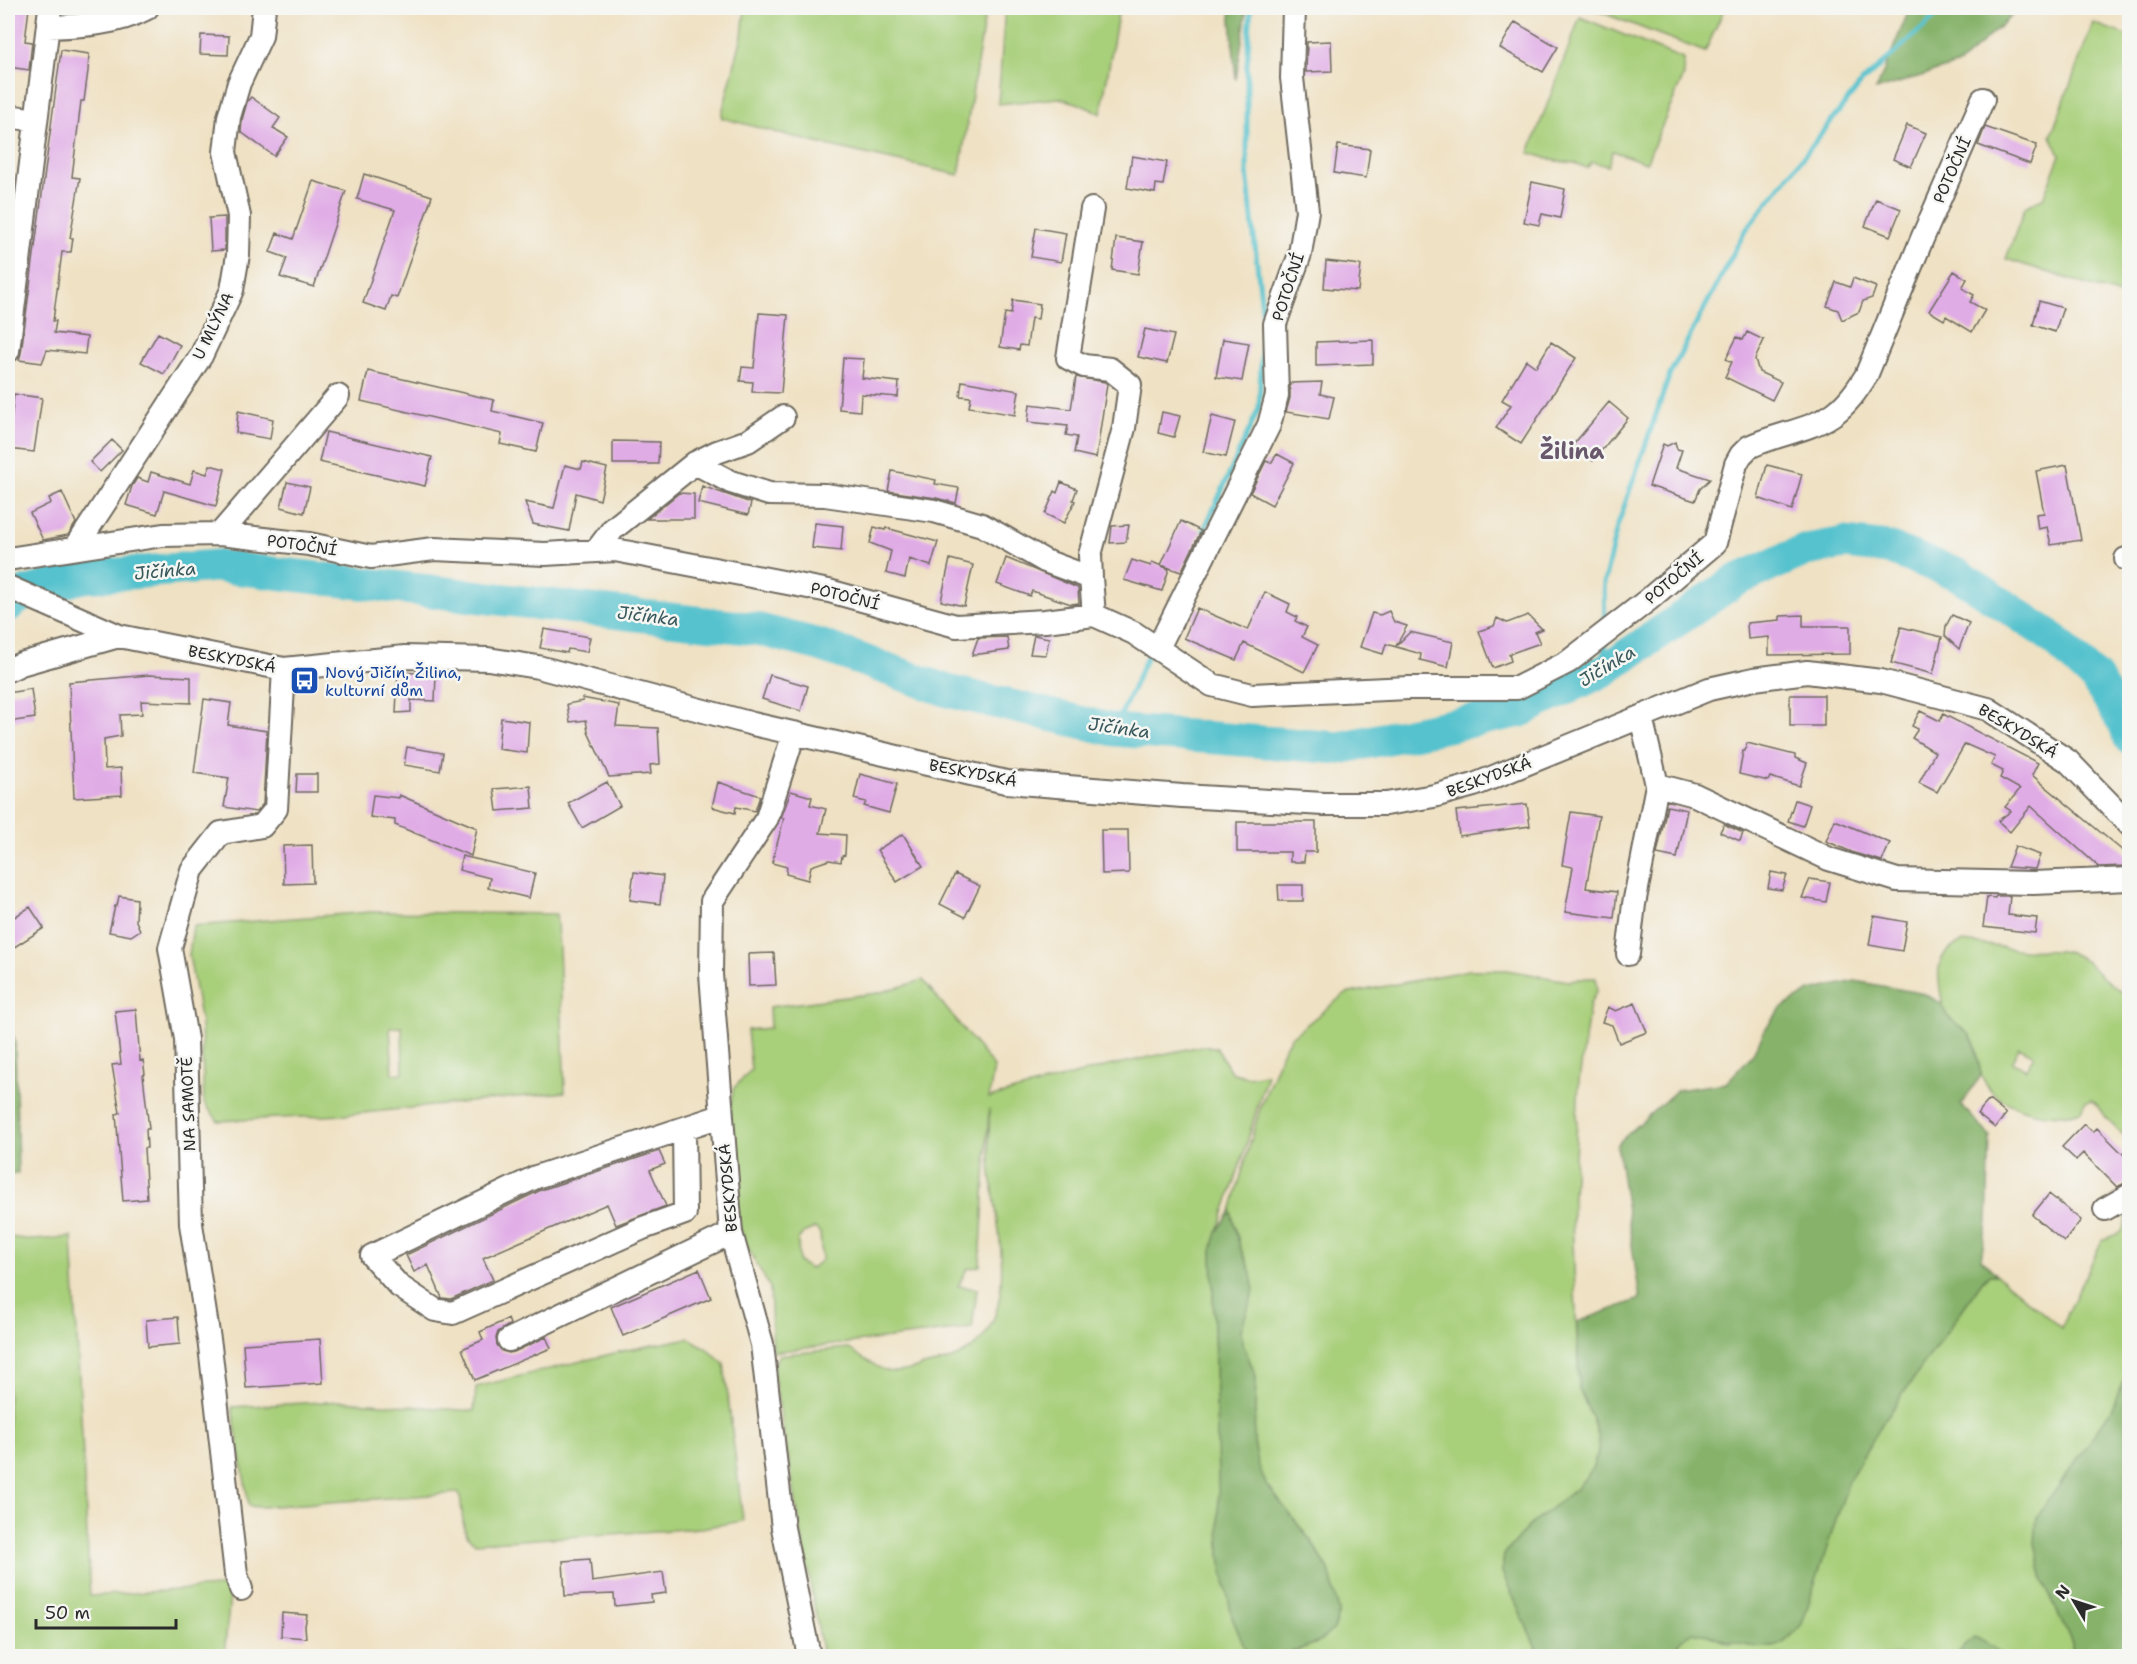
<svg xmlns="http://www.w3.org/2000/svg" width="2137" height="1664" viewBox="0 0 2137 1664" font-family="'Shantell Sans',sans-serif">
<rect width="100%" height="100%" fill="#f6f6f2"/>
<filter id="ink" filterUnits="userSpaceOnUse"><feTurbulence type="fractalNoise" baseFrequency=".0167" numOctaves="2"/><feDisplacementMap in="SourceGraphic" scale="12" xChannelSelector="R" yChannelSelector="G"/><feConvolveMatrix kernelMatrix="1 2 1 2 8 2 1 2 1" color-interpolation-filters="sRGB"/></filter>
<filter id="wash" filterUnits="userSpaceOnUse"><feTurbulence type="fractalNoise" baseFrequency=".008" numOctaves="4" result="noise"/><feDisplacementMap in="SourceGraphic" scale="24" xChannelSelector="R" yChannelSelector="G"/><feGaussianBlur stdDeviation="1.35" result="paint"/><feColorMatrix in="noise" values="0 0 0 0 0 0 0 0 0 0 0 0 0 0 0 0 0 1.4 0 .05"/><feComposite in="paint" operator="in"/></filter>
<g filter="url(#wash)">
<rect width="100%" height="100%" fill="#efe1c3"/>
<path fill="#a8cf7a" stroke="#6a7d52" stroke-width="1.5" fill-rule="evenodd" d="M745 8H986L959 175 813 142 722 118V113L742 36Z
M1005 8H1119L1101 114 1077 103 1059 98 998 104Z
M1592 8H1722V14L1705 52 1595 10Z
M1580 17 1683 59 1684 75 1646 163 1613 151 1608 166 1592 162 1587 168 1575 163 1556 161 1529 153Z
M2093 23 2129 36V298L2006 259 2025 207 2043 198 2060 155 2051 136Z
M371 912 556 914 559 948 565 1092 344 1115 218 1121 204 1103 201 1023 189 955 193 926ZM402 1027 403 1073 393 1074 390 1028Z
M1963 942 2023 950 2060 951 2071 953 2085 960 2102 977 2129 998V1141L2102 1113 2095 1102 2091 1100 2085 1102 2081 1111C2055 1120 2014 1111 1993 1093 1989 1090 1985 1083 1983 1078 1977 1067 1979 1053 1974 1042 1968 1031 1955 1027 1948 1017 1943 1010 1942 1002 1941 995 1936 969 1936 953 1963 942ZM2019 1047 2034 1055 2026 1069 2012 1061Z
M1469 970H1507L1568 981 1587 978H1596L1597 990 1590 1004 1579 1081 1572 1216 1579 1388 1595 1426 1599 1438 1598 1452 1591 1471 1577 1488 1529 1526 1504 1555 1502 1572 1540 1656H1278L1300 1650 1339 1612 1329 1570 1311 1541 1266 1484 1258 1464 1254 1442 1256 1376 1242 1342 1241 1330 1245 1315 1250 1270 1240 1247 1231 1211 1260 1108 1282 1052 1291 1037 1345 994Z
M923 980 994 1067 989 1098 1108 1066 1201 1046 1216 1047 1231 1072 1247 1077 1267 1074 1244 1153 1212 1249 1217 1438 1232 1617 1248 1656H823L773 1371 775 1363 779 1355 848 1348C859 1356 883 1373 896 1372 907 1372 921 1366 932 1364 1025 1349 1001 1248 992 1182 988 1158 990 1133 989 1109L980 1266 967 1269 958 1286 977 1289 972 1328 773 1352 770 1288 744 1241 740 1228 726 1142 733 1089 751 1070 747 1030 770 1028 769 1007 878 993ZM815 1228 820 1233 822 1260 810 1269 799 1262 798 1240 803 1233Z
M2129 1212V1370L2110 1412 2072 1470 2043 1581 2072 1643 2073 1656H2005L1998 1650 1964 1645 1955 1656H1668L1681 1640 1692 1632 1705 1634 1731 1644 1819 1569 1849 1480 1883 1422 1983 1280 1989 1275H1997L2061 1328 2102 1240 2122 1232Z
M8 1237 33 1240 72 1237 90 1596 231 1586 224 1656H8Z
M689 1338 706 1348 724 1364 743 1521 701 1528 475 1543C459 1535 464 1508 459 1493L260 1507 249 1506 232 1407 342 1401 474 1411 476 1387 627 1350Z
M2129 1526V1601C2126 1576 2123 1551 2129 1526Z"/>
<path fill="#86b26a" stroke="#586e4a" stroke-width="1.5" d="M1230 8H1247L1236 80Z
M1910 8H2020L1959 64 1876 90Z
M1855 981 1925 994 1942 1004 1947 1016 1970 1035 1975 1045 1981 1075 1961 1105 1990 1136 1987 1223 1981 1259 1997 1275H1989L1983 1280 1883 1422 1849 1480 1802 1624C1795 1632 1787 1642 1777 1646 1773 1648 1767 1647 1762 1647 1735 1647 1718 1635 1693 1632L1681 1640 1668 1656H1540L1502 1572 1504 1555 1529 1526 1577 1488 1591 1471 1598 1452 1599 1438 1595 1426 1579 1388 1577 1322 1640 1299 1617 1144 1677 1090 1726 1083 1752 1055 1766 1028 1781 1008 1810 991Z
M8 1022 15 1041 18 1173 8 1174Z
M1231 1211 1240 1247 1250 1270 1254 1290 1241 1330 1242 1342 1256 1376 1254 1442 1258 1464 1266 1484 1311 1541 1329 1570 1339 1612 1334 1629 1317 1643 1281 1656H1248L1232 1617 1220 1557 1212 1249 1217 1232Z
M2129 1370 2130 1526C2123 1552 2127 1575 2129 1600 2131 1619 2130 1638 2129 1656H2073L2072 1643 2043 1581 2035 1543 2037 1517 2110 1412Z
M1975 1637 1998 1650 2005 1656H1955L1964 1645Z"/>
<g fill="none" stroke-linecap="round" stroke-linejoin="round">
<path stroke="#56c2ce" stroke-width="5" d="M1204 530 1259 408 1263 318 1247 172V65L1251 8
M1605 626 1604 583 1617 527 1670 374 1745 231 1862 82 1945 8
M1605 641V670
M1114 730 1150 650"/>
<path stroke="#56c2ce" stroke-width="33" d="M8 606 25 593 82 577 215 566 756 629 820 645 948 691 1114 730 1339 748 1521 711 1605 670 1735 581 1806 550 1845 543 1888 548 1957 574 2049 635 2095 678 2124 723 2130 739"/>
</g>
<g id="blocks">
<path fill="#e0ace6" d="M8 8H29L25 41 32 42 29 70 8 67Z
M1515 22 1558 47 1543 72 1500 48Z
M201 35 229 36 228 55 200 54Z
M1331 41 1332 71 1306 72 1307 42Z
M61 50 89 54 88 71 84 101H81L72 177 80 178 70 238H73L71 252H62L53 321H56L54 333 87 337 85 354 47 350 42 363 19 360 21 353Z
M251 97 280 118 273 128 288 137 274 156 241 132 242 120 247 102Z
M1907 125 1926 133 1911 167 1893 159Z
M1985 127 2037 145 2030 164 1978 145Z
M1338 145 1370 149 1366 178 1334 173Z
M1132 156 1167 162 1163 185 1156 184 1155 193 1127 188Z
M364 174 432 196 397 298 391 296 386 311 363 303 395 210 357 199Z
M313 181 346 191 314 287 280 277 287 258 270 252 277 233 293 239Z
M1532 182 1565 189 1560 218 1542 214 1539 225 1524 222Z
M1876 199 1901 209 1890 236 1865 226Z
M225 217V250L211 251 209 218Z
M1036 228 1066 233 1061 262 1031 257Z
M1116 238 1143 242 1138 274 1112 270Z
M1326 261 1361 265 1358 291 1324 288Z
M1954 271 1967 279 1962 288 1974 295 1970 302 1985 310 1972 332 1946 316 1944 320 1929 311Z
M1853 278 1876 287 1872 298 1863 301 1859 312 1842 320 1838 310 1827 306 1836 282 1850 287Z
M1013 300 1040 304 1038 319 1031 318 1027 346 1020 345 1019 350 1000 347 1005 313 1011 314Z
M2039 301 2063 308 2055 332 2033 325Z
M759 313 788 315 781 393 752 392 753 382 740 381 742 367 754 368Z
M1145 329 1174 335 1167 363 1138 357Z
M1747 332 1764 340 1755 359 1759 372 1781 382 1772 400 1725 377 1732 362 1726 359 1737 337 1743 340Z
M158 333 180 345 164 374 141 362Z
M1223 339 1249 343 1242 381 1216 377Z
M1373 340V364L1316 366V342Z
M1551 342 1576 358 1521 444 1496 428 1511 405 1502 400 1526 360 1536 367Z
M843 358 864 359 862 378 899 382 898 397 861 394 860 411 839 409Z
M368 371 494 400 492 411 543 423 536 452 500 444 502 434 361 401Z
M1076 377 1105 382 1107 384 1096 458 1074 453 1077 437 1066 435 1068 426 1028 422 1030 404 1071 409Z
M962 381 1019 391 1015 415 969 407 971 397 960 396Z
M1322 382 1320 394 1334 397 1329 419 1286 412 1290 398V383Z
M14 394 42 398 34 452 8 449Z
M1609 402 1628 418 1593 461 1573 445Z
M238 411 273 419 270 439 236 433Z
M1162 412 1180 416 1174 437 1158 433Z
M1212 416 1235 422 1226 457 1203 452Z
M326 432 432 457 425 486 319 462Z
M112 440 122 450 100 472 90 462Z
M613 441 659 442 658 464H613Z
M1675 442 1677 449 1682 450 1676 468 1710 479 1700 489 1695 501 1649 486 1663 444 1667 446Z
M1277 454 1294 463 1272 505 1250 493 1266 461 1271 463Z
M583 462 607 468 600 500 576 493 569 531 533 524 525 502 554 508 565 465 581 469Z
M210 465 225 469 216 506 164 491 157 514 126 505 132 486 137 478 148 482 151 472 190 484 194 470 207 474Z
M1767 465 1802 474 1792 510 1758 498Z
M2067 465 2081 540 2051 545 2047 527 2038 529 2036 514 2044 513 2036 471Z
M892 471 936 480 935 484 959 488 956 503 936 498 888 491Z
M287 482 310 487 304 513 281 507Z
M1061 482 1077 489 1073 500 1075 501 1064 523 1045 514 1055 491 1057 493Z
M702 486 751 503 748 515 698 503Z
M62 492 76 523 68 535 43 540 30 513 51 503 49 498Z
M679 493 694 494V519H647Z
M1181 521 1201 531 1181 572 1161 565Z
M815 523 843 526 841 551 812 548Z
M1129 525 1126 542 1110 543 1112 526Z
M874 527 885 530 886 528 938 542 931 566 909 559 905 578 886 573 891 551 870 543Z
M1006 558 1078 588 1079 603 1071 604 1032 591 1030 596 997 584Z
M950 559 973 565 964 606 941 601Z
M1132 560 1151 566 1152 562 1169 569 1162 591 1124 580Z
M1265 592 1290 604 1287 612 1297 617 1295 621 1307 627 1302 637 1318 645 1304 672 1244 643 1236 660 1184 638 1197 608 1248 630Z
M1389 611 1394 622 1407 626 1396 646 1410 632 1453 642 1448 667 1420 660 1421 654 1386 644 1383 654 1360 647 1372 613 1380 615Z
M1528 615 1542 629 1535 632 1540 643 1509 654 1511 661 1493 668 1479 631 1494 626 1497 618 1507 623Z
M1803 615V626H1850V654L1769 655V637L1748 639 1747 623 1780 620V616Z
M1952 615 1969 623 1959 649 1945 636 1946 626Z
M1901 627 1942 637 1933 674 1891 663Z
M544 629 590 637 587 652 568 649 567 653 540 648Z
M1034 635 1049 638 1046 655 1030 654Z
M1007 637 1009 650 972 655 978 638Z
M398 672 436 674 435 701 411 700V712L396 713Z
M149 675 191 677V703L141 701 142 714 120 715 121 736 104 739 105 769 121 768 122 795 74 798 69 682Z
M770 675 808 686 801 711 762 699Z
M31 689 35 718 8 722V693Z
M1790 695H1824V726H1790Z
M582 698 619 705 616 726 658 728 660 764 650 765 651 774 609 777 588 732 586 720 570 722 567 704 583 701Z
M204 699 231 703 228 725 267 731 263 804 256 812 224 807 229 778 194 773Z
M1920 711 1940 721 1943 714 2038 763 2032 775 2130 857V860L2124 866 2099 867 2031 806 2010 832 1998 821 2011 811 2005 807 2020 789 2000 778 2003 771 1991 765 1995 757 1965 744 1937 792 1919 783 1935 752 1912 738 1918 729 1912 726Z
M501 718 529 722 527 753 498 749Z
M1747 743 1795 755V758L1807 763 1799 786 1770 777 1768 781 1739 774 1743 751H1745Z
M407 747 443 753 440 771 404 765Z
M297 774H317V792H296Z
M860 774 897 784 889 813 864 806 866 802 854 799Z
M607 782 620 806 582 828 568 803Z
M718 782 760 796 755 811 736 807 735 813 712 807Z
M531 786 533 808 497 811 494 789Z
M791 791 812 797 810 805 826 809 820 833 846 835 845 855 842 856 841 862 829 860 811 866 808 880 786 874 787 867 772 863 784 818H781Z
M373 795 399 798V795L477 828 471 856 395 825V820L370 817Z
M1795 800 1810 805 1803 826 1788 821Z
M1527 804 1530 826 1459 836 1456 811Z
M1667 806 1687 810 1677 858 1657 854Z
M1571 812 1599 816 1586 888 1617 892 1614 918 1565 912 1573 867 1562 865Z
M1835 820 1890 843 1882 861 1854 853 1826 841Z
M1237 822H1316V852H1305L1304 862H1290V852H1237Z
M1724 824 1743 833 1740 841 1720 832Z
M1101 830H1128L1129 873 1102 874Z
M903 834 923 866 897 882 877 850Z
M312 845 313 883 284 884 283 846Z
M2015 846 2040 855 2035 869 2007 867Z
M462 856 535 873 529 898 488 888 490 878 459 870Z
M634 872 663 876 660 904 630 900Z
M1771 872 1787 875 1782 890 1768 888Z
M955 874 980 886 965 917 940 904Z
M1810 879 1830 882 1826 902 1802 898Z
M1278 885H1303V901H1279Z
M119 896 137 899 136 921 140 930 131 936 109 932 115 906H117Z
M1996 896H2010L2008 915 2037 918 2035 933 1983 927 1987 897 1995 898Z
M30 907 44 928 13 948 8 939V921Z
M1874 916 1907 922 1902 951 1869 945Z
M774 953 776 985 749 986 748 954Z
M1635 1003 1647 1032 1619 1043 1612 1025 1602 1022 1608 1007 1616 1011Z
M136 1009 140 1061 143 1060 145 1074 143 1075 149 1129H146L147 1148H144L147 1199 123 1201 116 1114 120 1113 112 1065 121 1064 115 1011Z
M1989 1100 2006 1114 1995 1128 1977 1114Z
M2084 1124 2093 1132 2097 1128 2130 1161V1180L2127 1182 2117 1187 2083 1153 2076 1160 2062 1147Z
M659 1151 665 1164 650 1170 666 1206 616 1225 607 1204 483 1258 493 1280 451 1299 442 1298 428 1265 414 1272 406 1255 541 1190Z
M2049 1194 2081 1220 2064 1242 2032 1215Z
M699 1269 711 1298 623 1336 611 1307Z
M178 1317 180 1344 148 1347 146 1320Z
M508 1319 510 1324 498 1332 496 1338 497 1345 502 1351 509 1353 514 1352 546 1337 551 1348 475 1380 462 1349 483 1340 480 1332Z
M320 1339 323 1383 246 1388 243 1344Z
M590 1559 592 1582 663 1572 666 1593 651 1595 652 1602 615 1606 614 1594 565 1596 563 1561Z
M282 1613 307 1615 305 1626 306 1638 281 1636Z"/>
</g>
</g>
<g filter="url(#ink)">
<use href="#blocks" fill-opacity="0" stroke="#706b60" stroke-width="1.5"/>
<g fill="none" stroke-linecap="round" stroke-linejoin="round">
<defs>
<path id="minor" d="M48 27C81 26 118 24 147 8
M8 116 36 120
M8 351 50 8
M695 463 731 482 769 494 825 495 934 511 982 525 1045 561 1091 578 1094 615
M220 534 338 396
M76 547 201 356 232 290 238 255 239 216 225 152 229 117 239 83 261 36 264 8
M597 550 613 529 695 463 717 452 748 441 783 417
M8 559 163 535 220 534 309 544 371 557 434 549 545 554 615 550 829 591 956 626 1045 621 1094 615 1134 633 1212 685 1252 695 1409 688H1517L1568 662 1648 600 1715 543 1736 464 1741 455 1749 447C1776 434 1808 431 1832 415 1847 405 1857 390 1866 376L1922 239 1983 99
M2126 559 2130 560
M1091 578 1090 555 1124 428 1130 385 1110 369 1084 366 1068 358 1092 209
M8 587 119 636 284 669 405 657 488 659 538 667 753 724 1006 782 1182 796 1324 804H1386L1434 796 1474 785 1709 689 1754 679 1807 672 1881 681 1988 709 2068 761 2130 825
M1158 648 1269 425 1277 395 1275 324 1300 254 1307 211 1292 78 1294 8
M8 670 21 664 119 636
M794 733 767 818 712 901 711 974 731 1233 762 1344 783 1528 809 1656
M1657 785 1695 795 1829 859 1897 880 2033 883 2130 879
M1628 954 1634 904 1657 785 1641 717
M684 1129 685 1213 643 1228 453 1313 435 1310 399 1286 372 1256 536 1177 721 1116
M2105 1209 2130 1195
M509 1340 731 1233
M241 1589 236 1574 210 1346 191 1224 186 1039 170 948 192 870 221 833 262 826 276 809 284 669"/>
</defs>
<use href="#minor" stroke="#706b60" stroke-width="26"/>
<use href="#minor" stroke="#fff" stroke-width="22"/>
</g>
</g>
<defs>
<symbol id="bus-square" viewBox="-11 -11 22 22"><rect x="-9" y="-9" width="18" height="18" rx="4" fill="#1a4fb4" stroke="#f6f6f2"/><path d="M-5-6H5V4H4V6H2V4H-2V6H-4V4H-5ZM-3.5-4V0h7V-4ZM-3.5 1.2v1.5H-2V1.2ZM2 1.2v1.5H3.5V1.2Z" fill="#fff"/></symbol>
</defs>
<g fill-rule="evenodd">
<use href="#bus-square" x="288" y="664" width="33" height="33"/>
</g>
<g text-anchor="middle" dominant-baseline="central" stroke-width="5" stroke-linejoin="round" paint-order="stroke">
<g font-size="16" fill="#2b2b2b" stroke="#f6f6f2">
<text transform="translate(1952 170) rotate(-66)">POTOČNÍ</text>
<text transform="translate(1288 287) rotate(-72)">POTOČNÍ</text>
<text transform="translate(213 326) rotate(-64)">U MLÝNA</text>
<text transform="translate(302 545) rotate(8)">POTOČNÍ</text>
<text transform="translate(1674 578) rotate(-40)">POTOČNÍ</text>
<text transform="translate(845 596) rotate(14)">POTOČNÍ</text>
<text transform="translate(232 659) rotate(11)">BESKYDSKÁ</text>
<text transform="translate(2018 731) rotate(31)">BESKYDSKÁ</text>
<text transform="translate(973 773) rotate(11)">BESKYDSKÁ</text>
<text transform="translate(1489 777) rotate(-20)">BESKYDSKÁ</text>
<text transform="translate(188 1104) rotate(-92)">NA SAMOTĚ</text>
<text transform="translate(728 1188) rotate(-95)">BESKYDSKÁ</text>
</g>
<g font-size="16" fill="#164399" stroke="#f6f6f2" text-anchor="start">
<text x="325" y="672">Nový Jičín, Žilina,<tspan x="325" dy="18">kulturní dům</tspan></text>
</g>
<g font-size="18" font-style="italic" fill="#38585c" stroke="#f6f6f2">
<text transform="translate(165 571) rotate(-5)">Jičínka</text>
<text transform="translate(648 616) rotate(7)">Jičínka</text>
<text transform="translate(1607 666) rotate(-31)">Jičínka</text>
<text transform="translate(1119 728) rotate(8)">Jičínka</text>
</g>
<g font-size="22" font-weight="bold" fill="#6a586c" stroke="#f6f6f2">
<text x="1572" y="451">Žilina</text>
</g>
</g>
<rect width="2137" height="1664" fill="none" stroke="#f6f6f2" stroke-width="30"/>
<g transform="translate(2074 1601) rotate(309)" stroke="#f6f6f2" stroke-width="4.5" paint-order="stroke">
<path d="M0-4.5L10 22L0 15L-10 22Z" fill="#2b2b2b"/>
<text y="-9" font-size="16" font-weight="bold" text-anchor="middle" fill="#2b2b2b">N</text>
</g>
<path d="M36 1619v9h140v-9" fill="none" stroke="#2b2b2b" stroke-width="3"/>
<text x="45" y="1619" font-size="18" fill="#2b2b2b" stroke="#f6f6f2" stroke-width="4.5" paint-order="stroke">50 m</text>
</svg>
